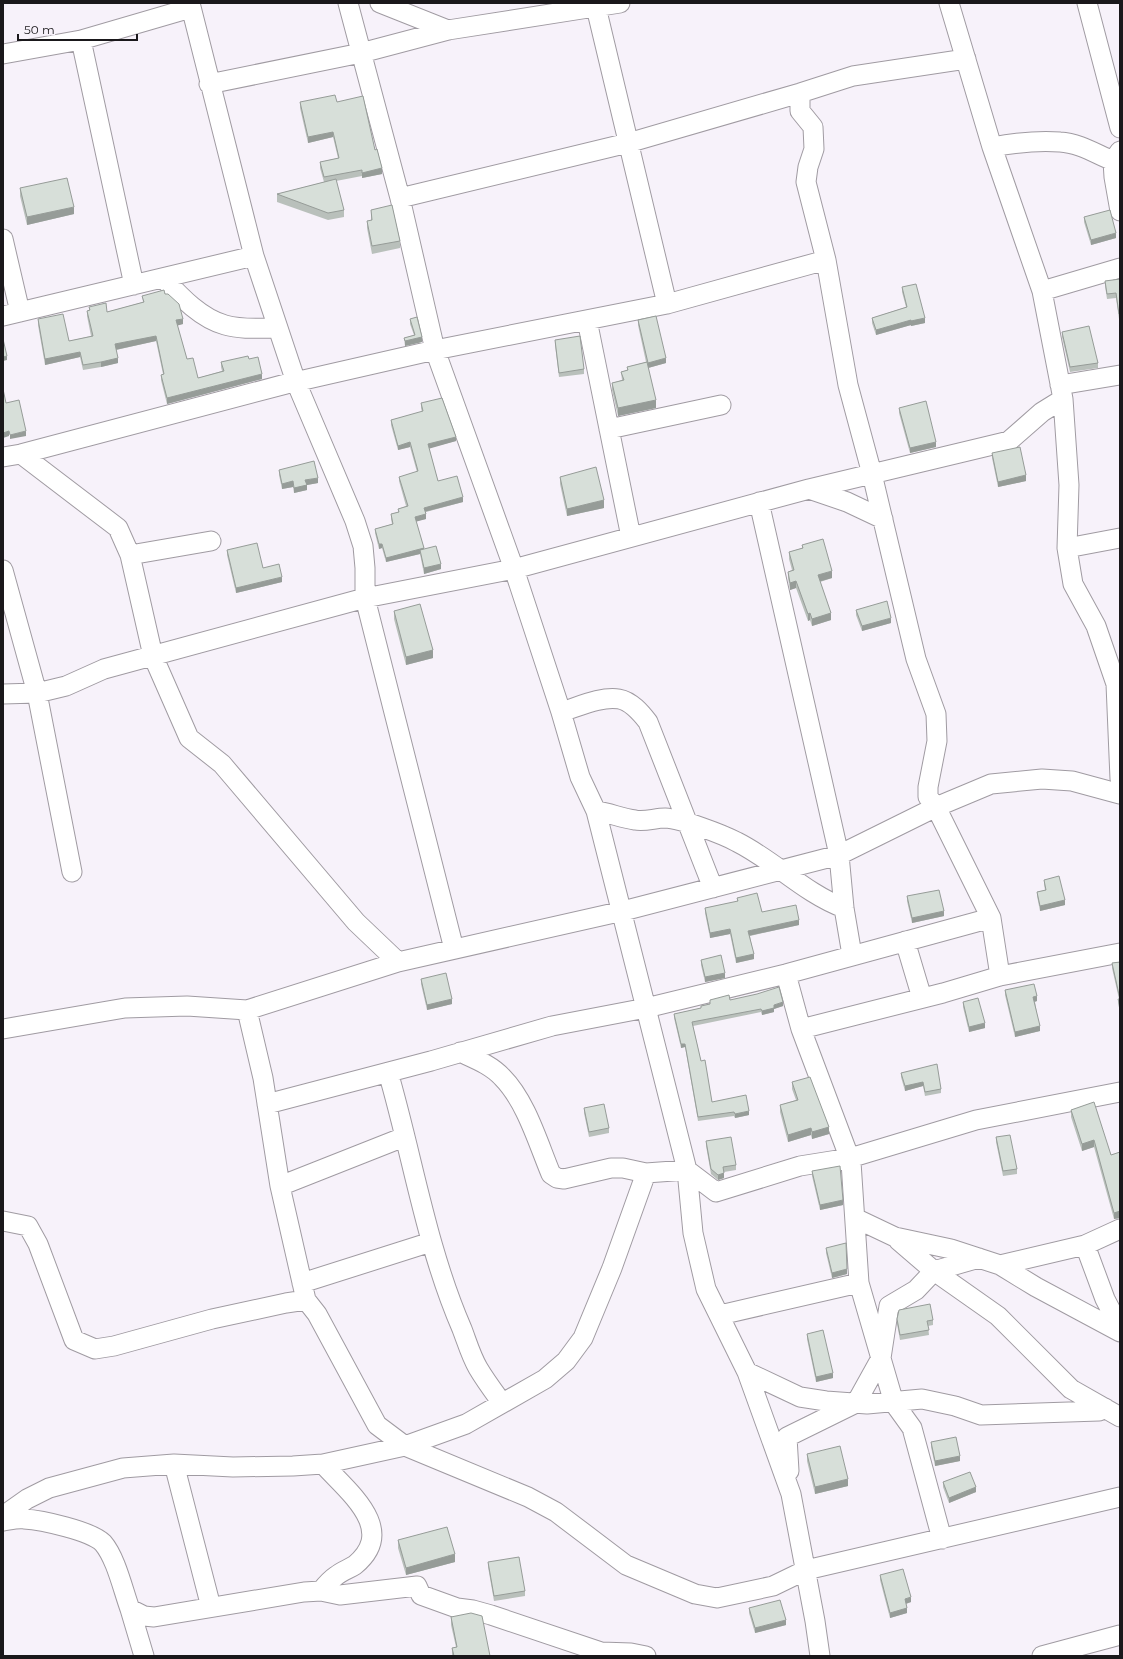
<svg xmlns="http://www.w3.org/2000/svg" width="1123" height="1659" viewBox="0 0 1123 1659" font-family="Montserrat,sans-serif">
<rect width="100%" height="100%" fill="#f7f2fa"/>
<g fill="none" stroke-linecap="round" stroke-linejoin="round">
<defs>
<path id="street" d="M190 3 254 256 296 382 355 521 363 546 365 568V598L514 569 809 489 1001 443 1009 441 1042 412 1063 399
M348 3 400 198 435 350 514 569 561 712 580 777 596 811 687 1170 693 1233 706 1289 747 1372 791 1494 815 1621 820 1656
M380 3 448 30
M595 3 667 304
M949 3 992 147 1042 291 1063 399 1069 485 1067 548 1073 584 1096 626 1116 684 1120 779
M1087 3 1120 128
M81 40 134 285
M3 54 81 40 191 8
M209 84 361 53 448 30 620 3
M800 93V111L813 127 814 149 808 167 806 182 826 260 848 385 872 474 916 659 936 714 937 741 928 787V797L936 807 991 918 1000 976
M992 147C1014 143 1038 140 1060 142 1079 143 1096 154 1113 161
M1120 151 1113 161 1114 177 1120 211
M400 198 628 143 800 93 853 76 966 59
M3 239 20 312
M163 278C180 296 200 318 225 325 242 330 261 328 278 328
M1042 291 1120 268
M3 316 254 256
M587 320 631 537
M1060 385 1120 375
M609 429 721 405
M21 454 118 528 130 555 153 656 189 738 222 764 356 922 398 962
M3 457 21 454 286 384 435 350 667 304 826 260
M809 489 847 502 883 519
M759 502 839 855 844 908 852 955
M1067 548 1120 538
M130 555 211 541
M3 570 37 693 72 872
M3 694 37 693 66 686 104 669 365 598 454 949
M561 712C578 707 601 696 619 699 631 701 641 713 648 722L713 888
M596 811C610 813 621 818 635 820 645 822 655 818 665 818 682 819 722 834 737 842 775 861 804 893 844 908
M905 941 922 998
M786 974 801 1029 851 1162 859 1283 894 1403 912 1428 942 1539
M247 1010 263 1078 280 1186 306 1300
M3 1029 125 1008 187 1006 247 1010 398 962 623 911 839 855 936 807 991 784 1042 779 1072 781 1120 794
M801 1029 943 993 1000 976 1120 953
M460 1052C475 1059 491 1065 502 1077 526 1101 538 1143 551 1174L557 1178 564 1179 611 1168H623L646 1173
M388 1072C413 1158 426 1246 462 1329 467 1342 471 1356 478 1368 485 1380 494 1392 502 1403
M267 1104 431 1061 552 1026 646 1008 786 974 991 918
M280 1186 404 1137
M855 1218 895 1237 951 1249 1000 1265 1036 1287 1120 1332
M3 1221 28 1226 38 1244 74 1340 95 1349 114 1346 212 1319 286 1303 306 1300 317 1314 377 1425 405 1446 528 1497 556 1512 626 1565 695 1594 717 1598 773 1586 806 1570 1120 1497
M898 1240 934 1271 998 1316 1071 1389 1120 1417
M1085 1245 1105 1299 1120 1328
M1000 1265 1085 1245 1120 1229
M302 1283 431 1242
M720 1315 859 1283
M747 1372 800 1397 826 1401 867 1404 922 1399 955 1406 981 1415 1099 1411 1105 1408
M174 1464 211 1607
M789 1471 787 1437 856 1403 881 1358 889 1306 916 1290 934 1271 979 1258
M3 1516 27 1499 49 1488 123 1468 174 1464 233 1467 293 1466 323 1464 405 1446 466 1424 545 1379 566 1361 583 1338 612 1268 646 1173 687 1170 716 1192 800 1166 850 1158 976 1120 1120 1092
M3 1521C10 1520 18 1518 24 1519 42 1520 91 1531 103 1543 116 1558 123 1590 130 1609L144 1616 154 1617 304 1592 321 1591 340 1595 417 1586 421 1595 457 1608 473 1610 491 1615 601 1652 631 1653 646 1656
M321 1591C325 1586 330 1580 336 1576 342 1571 349 1569 355 1565 398 1529 348 1492 323 1464
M130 1609 144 1656
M1042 1656 1120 1635"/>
</defs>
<use href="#street" stroke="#a09ba2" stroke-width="21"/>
<use href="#street" stroke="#fff" stroke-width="19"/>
</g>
<path fill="#b9c0bb" d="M300 102H337L375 150 382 174 362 178V176L336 181 344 210V217L328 220 277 202V194L324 182 320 168V162L338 158 333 137 308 143 300 108Z
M20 188 74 214 27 225 20 196Z
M371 210 400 241V248L372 254 367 228V221L371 220Z
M1084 217 1116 238 1091 245 1084 222Z
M1120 279V319H1119L1116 298 1107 299 1105 286V281Z
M902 287 925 323 911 326V325L876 335 872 323V318L906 307 902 292Z
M165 294 183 324 177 325 187 359 198 378 222 371 221 367V362L249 359 262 379 167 404 161 380V375L163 374 156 341 116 350 118 363 101 367 83 370 80 357 45 365 38 325V319L69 341 91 336 87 316V311L89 310V307L107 312 143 302 142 296Z
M410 319 422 342 405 346 404 338 414 335 410 324Z
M638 320 666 363 648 368 656 408 618 416 612 390V383L622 380 621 372 627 370V367L646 362 638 325Z
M1062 332 1098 363V368L1070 372 1062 337Z
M555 340 584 369V374L559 377 555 345Z
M421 403 456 441 429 448 438 481 463 502 426 512V519L416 521 424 549 441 569 424 574 420 554 386 562 382 548 379 549 375 533V529L392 524 391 519V514L398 512V509L406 506 399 481V477L417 472 410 447 398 450 391 425V420L422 412 421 408Z
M899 408 936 447 910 453 899 413Z
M992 453 1026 481 998 487 992 458Z
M279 470 318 483 307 485V490L294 493 293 487 282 489 279 475Z
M560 477 604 508 567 516 560 484Z
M802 545 832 578 820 582 831 620 812 626 810 620 808 621 796 588 790 590 788 578V572L792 570 789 559V552L802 548Z
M227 550 282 582 236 593 227 555Z
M856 610 891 623 862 631 856 615Z
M394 611 433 658 406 665 394 619Z
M1044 880 1065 905 1040 911 1037 896V892L1045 890 1044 884Z
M907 896 944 916 912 923 907 901Z
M737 898 762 912 799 925 750 936 754 959 736 963 730 934 710 938 705 913V908L737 902Z
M701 960 725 978 705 982 701 965Z
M1120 962V1011L1118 1004V999H1119L1112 968V963Z
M421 979 452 1004 427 1010 421 984Z
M1005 990 1037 1001 1035 1002 1040 1031 1015 1037 1005 995Z
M710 1000H730L783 1006 774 1009V1012L762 1015 761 1012 693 1026 701 1061 712 1102 749 1115 735 1118 734 1116 698 1121 685 1047 681 1048 674 1018V1014L701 1008V1006L710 1004Z
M963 1002 985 1028 969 1032 963 1007Z
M901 1073 941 1089V1093L925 1096 923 1086 905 1091 901 1077Z
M792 1082 829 1134 812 1139 811 1135 788 1142 780 1112V1105L796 1100 792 1089Z
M584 1108 609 1128V1133L589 1137 584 1113Z
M1071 1110 1111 1155 1120 1152V1218L1114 1219 1094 1147 1082 1151 1071 1117Z
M996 1137 1017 1169V1174L1003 1176 996 1142Z
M706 1141 736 1165V1170L724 1172V1178L718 1180 711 1174 706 1146Z
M812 1171 843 1205 820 1210 812 1176Z
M826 1248 847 1274 832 1278 826 1253Z
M897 1319 933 1320V1325L928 1326 929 1335 900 1340 897 1324Z
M807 1334 833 1378 816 1382 807 1339Z
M931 1442 960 1461 935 1466 931 1447Z
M807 1454 848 1486 815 1494 807 1461Z
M943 1482 976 1492 949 1503 943 1487Z
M398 1540 455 1562 406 1575 398 1548Z
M488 1562 525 1591V1596L494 1601 488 1567Z
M880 1575 911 1602 906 1604 907 1613 890 1618 880 1580Z
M749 1608 786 1625 755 1633 749 1613Z
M451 1617 490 1656H452V1648L456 1647 451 1625Z"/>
<path fill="#969c98" d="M333 132V137L308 143V137Z
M382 168V174L362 178V173Z
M74 207V214L27 225V217Z
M1116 233V238L1091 245V240Z
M925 318V323L911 326V321Z
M183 319V324L176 326V320Z
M911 320V325L876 335V330Z
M156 336V341L115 350V344Z
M422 337V342L405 346V341Z
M80 352V357L45 365V359Z
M7 356V360L3 361V357Z
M118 358V363L101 367V362Z
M666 358V363L648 368V363Z
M262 374V379L167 404V398Z
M656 400V408L618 416V408Z
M9 431V436L3 438V433Z
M26 431V436L10 439V435Z
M456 437V441L428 449V444Z
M410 442V447L398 450V446Z
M936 442V447L910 453V448Z
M1026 475V481L998 487V482Z
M318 478V483L307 485V490L294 493V488L305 480Z
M293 481V487L282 489V484Z
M463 497V502L424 512V508Z
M604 500V508L567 516V509Z
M426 514V519L415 522V517Z
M379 544H382V548L379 549Z
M424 548V553L420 550V554L386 562V558Z
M441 564V569L424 574V568Z
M832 571V578L818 582V575Z
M282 577V582L236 593V588Z
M796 581V588L790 590V583Z
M810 613V620L808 621V614Z
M831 613V620L812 626V619Z
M891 618V623L862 631V626Z
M433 650V658L406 665V657Z
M1065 900V905L1040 911V906Z
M944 911V916L912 923V918Z
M799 920V925L748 936V931Z
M730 929V934L710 938V933Z
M754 954V959L736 963V958Z
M725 973V978L705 982V977Z
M1037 996V1001L1033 1002V997Z
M452 999V1004L427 1010V1005Z
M783 1002V1006L774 1009V1012L762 1015V1011L774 1005Z
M985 1023V1028L969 1032V1027Z
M1040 1026V1031L1015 1037V1032Z
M681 1044H685V1047L681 1048Z
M923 1082V1086L905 1091V1086Z
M749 1111V1115L735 1118V1114Z
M829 1127V1134L812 1139V1132Z
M811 1128V1135L788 1142V1135Z
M1094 1140V1147L1082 1151V1144Z
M724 1173V1178L718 1180V1175Z
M843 1200V1205L820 1210V1205Z
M1120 1211V1218L1114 1219V1213Z
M847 1269V1274L832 1278V1273Z
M833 1373V1378L816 1382V1377Z
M960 1456V1461L935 1466V1461Z
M848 1479V1486L815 1494V1487Z
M976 1487V1492L949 1503V1498Z
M455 1554V1562L406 1575V1568Z
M911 1597V1602L905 1604V1599Z
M907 1608V1613L890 1618V1613Z
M786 1620V1625L755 1633V1628Z"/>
<path fill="#d7dfd9" stroke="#969c98" d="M335 95 337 102 363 96 375 150 377 149 382 168 362 173V170L324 177 320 162 339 158 333 132 308 137 300 102Z
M67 178 74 207 27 217 20 188Z
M336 179 344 210 328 213 277 194Z
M392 205 400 241 372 246 367 221 372 220 371 210Z
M1110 210 1116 233 1091 240 1084 217Z
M1120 279V314H1119L1116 293 1107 294 1105 281Z
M916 284 925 318 911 321V320L876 330 872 318 907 307 902 287Z
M164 290 165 294H168L179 304 183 319 176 320 187 359 193 358 198 378 224 371 221 362 248 356 249 359 258 357 262 374 167 398 161 375 164 374 156 336 115 344 118 358 101 362 83 365 80 352 45 359 38 319 63 314 69 341 93 336 87 311 90 310 89 307 106 303 107 312 144 302 142 296Z
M656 316 666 358 648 363 638 320Z
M417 317 422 337 405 341 404 338 415 335 410 319Z
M1089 326 1098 363 1070 367 1062 332Z
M580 336 584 369 559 373 555 340Z
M3 339 7 356 3 357Z
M647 362 656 400 618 408 612 383 624 380 621 372 628 370 627 367Z
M3 389 6 403 19 400 26 431 10 435 9 431 3 433Z
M442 398 456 437 428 444 438 481 457 476 463 497 424 508 426 514 415 517 424 548 386 558 382 544H379L375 529 393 524 391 514 399 512 398 509 408 506 399 477 418 471 410 442 398 446 391 420 423 411 421 403Z
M926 401 936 442 910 448 899 408Z
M1020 447 1026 475 998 482 992 453Z
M314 461 318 478 305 480 307 485 294 488 293 481 282 484 279 470Z
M596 467 604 500 567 509 560 477Z
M823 539 832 571 818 575 831 613 812 619 810 613 808 614 796 581 790 583 788 572 794 570 789 552 803 548 802 545Z
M257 543 263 568 279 564 282 577 236 588 227 550Z
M436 546 441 564 424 568 420 550Z
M887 601 891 618 862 626 856 610Z
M420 604 433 650 406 657 394 611Z
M1059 876 1065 900 1040 906 1037 892 1046 890 1044 880Z
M939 890 944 911 912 918 907 896Z
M757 893 762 912 796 905 799 920 748 931 754 954 736 958 730 929 710 933 705 908 738 901 737 898Z
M721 955 725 973 705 977 701 960Z
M1120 962V1006L1118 999H1120L1112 963Z
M446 973 452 999 427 1005 421 979Z
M1034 984 1037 996 1033 997 1040 1026 1015 1032 1005 990Z
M779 987 783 1002 774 1005V1008L762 1011 761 1009 692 1022 701 1061 705 1060 712 1102 746 1095 749 1111 735 1114 734 1112 698 1117 685 1044H681L674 1014 701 1008V1006L710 1004V1000L729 995 730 1000 757 994Z
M978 998 985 1023 969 1027 963 1002Z
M937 1064 941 1089 925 1092 923 1082 905 1086 901 1073Z
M810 1077 829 1127 812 1132 811 1128 788 1135 780 1105 798 1100 792 1082Z
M1094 1102 1111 1155 1120 1152V1211L1114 1213 1094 1140 1082 1144 1071 1110Z
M604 1104 609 1128 589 1132 584 1108Z
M1010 1135 1017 1169 1003 1171 996 1137Z
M731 1137 736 1165 723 1167 724 1173 718 1175 711 1169 706 1141Z
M840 1166 843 1200 820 1205 812 1171Z
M846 1243 847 1269 832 1273 826 1248Z
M930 1304 933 1320 927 1321 929 1330 900 1335 897 1319 899 1310Z
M823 1330 833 1373 816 1377 807 1334Z
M956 1437 960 1456 935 1461 931 1442Z
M840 1446 848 1479 815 1487 807 1454Z
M970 1472 976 1487 949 1498 943 1482Z
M447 1527 455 1554 406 1568 398 1540Z
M519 1557 525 1591 494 1596 488 1562Z
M903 1569 911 1597 905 1599 907 1608 890 1613 880 1575Z
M780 1600 786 1620 755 1628 749 1608Z
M471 1613 482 1616 490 1656H454L452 1648 457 1647 451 1617Z"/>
<rect width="1123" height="1659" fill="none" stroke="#1a181b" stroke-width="8"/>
<path d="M18 34v6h119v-6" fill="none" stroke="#1a181b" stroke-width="2"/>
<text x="24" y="34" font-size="12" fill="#1a181b" stroke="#f7f2fa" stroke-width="3" paint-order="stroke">50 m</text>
</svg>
